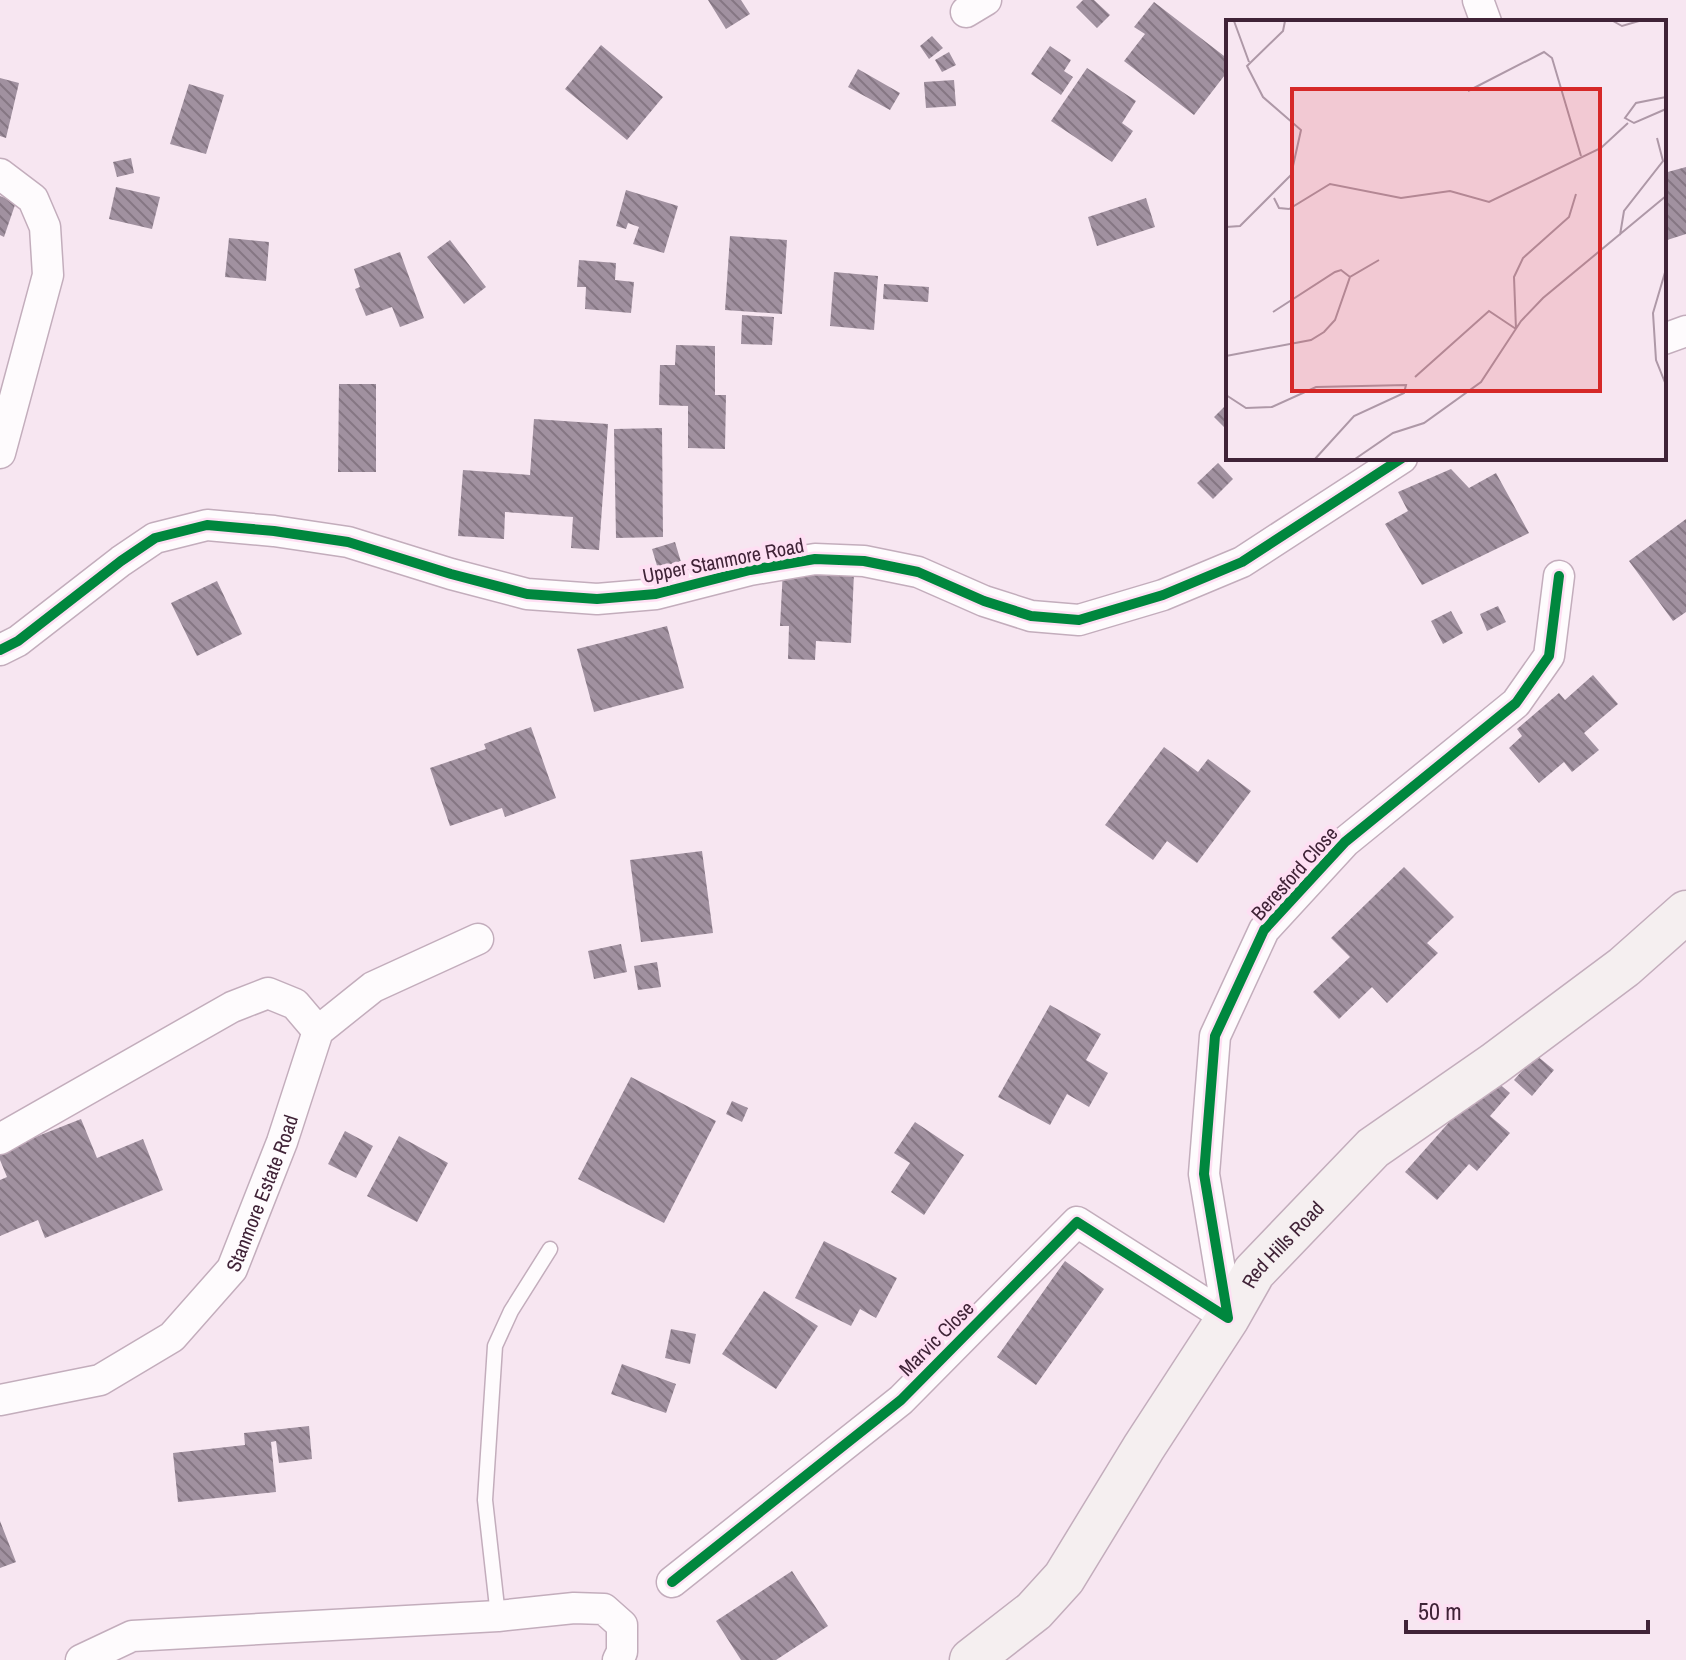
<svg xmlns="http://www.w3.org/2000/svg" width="1686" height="1660" viewBox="0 0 1686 1660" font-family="'Archivo Narrow',sans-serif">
<defs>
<pattern id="building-back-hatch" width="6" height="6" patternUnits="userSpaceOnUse" patternTransform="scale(2)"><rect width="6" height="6" fill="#a191a0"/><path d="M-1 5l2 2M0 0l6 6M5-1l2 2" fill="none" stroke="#857683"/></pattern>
</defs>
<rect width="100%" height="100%" fill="#f7e6f1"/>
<path fill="url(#building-back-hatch)" d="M708 0H741L750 14 726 29Z
M1083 0H1094L1110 15 1097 28 1076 7Z
M1154 2 1228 59V71L1194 115 1124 61 1145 34 1134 27Z
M932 36 943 48 929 59 920 46Z
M601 45 663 97 627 140 565 89Z
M1050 46 1071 60 1064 71 1073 77 1061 95 1031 74Z
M949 52 956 65 942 72 935 60Z
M1087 68 1136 101 1122 123 1133 131 1112 162 1051 121Z
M858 69 900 93 890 110 848 87Z
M0 78 19 83 6 138 0 136Z
M954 80 956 106 926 108 924 82Z
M189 84 224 95 206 154 170 144Z
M131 158 134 173 117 177 113 162Z
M1686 167V234L1664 241V173Z
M116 187 160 197 152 229 109 219Z
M626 190 678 206 664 253 633 244 639 227 628 223 626 229 616 226Z
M0 196 16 202 4 237 0 235Z
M1146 198 1155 227 1097 246 1088 217Z
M730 236 787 240 782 314 725 310Z
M229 238 269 242 266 281 225 277Z
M450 240 486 287 464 304 427 257Z
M400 252 424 318 400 327 392 307 366 316 355 289 360 287 354 269Z
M579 260 616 263 615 280 634 282 631 313 585 309 586 287H577Z
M834 272 878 276 874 330 830 326Z
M884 284 929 287 928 302 883 299Z
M742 315 774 317 772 345 741 344Z
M676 345 715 346V395H726L725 449 688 448V406L659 405 660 365H675Z
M339 384H376V472H338Z
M1228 403V431L1214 417Z
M534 419 608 424 599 550 571 548 573 517 505 512 504 539 458 536 463 470 530 475Z
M662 428 663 537 616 538 614 429Z
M1218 463 1233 479 1213 499 1197 483Z
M1451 469 1469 488 1496 473 1529 533 1422 585 1385 524 1408 511 1398 492Z
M1686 519V612L1673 621 1629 561Z
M675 542 681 562 658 569 652 549Z
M783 569 854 572 851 643 816 641 815 660 788 659 789 626H780Z
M217 581 242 634 197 656 171 603Z
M1498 606 1506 622 1487 631 1480 614Z
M1451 611 1463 633 1443 644 1431 621Z
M667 626 684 688 594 712 577 649Z
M1593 675 1618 704 1584 733 1599 750 1572 772 1564 762 1539 783 1509 748 1522 736 1517 729 1559 693 1565 700Z
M531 727 556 798 505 817 502 808 450 826 430 768 486 749 484 744Z
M1164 747 1198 772 1208 759 1251 791 1197 863 1167 841 1153 860 1105 825Z
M702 851 713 933 641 942 630 860Z
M1404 867 1454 917 1427 943 1438 953 1387 1003 1372 987 1339 1019 1313 992 1350 957 1331 938Z
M621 944 627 972 594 979 588 951Z
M657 962 661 987 638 990 634 966Z
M1050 1005 1101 1034 1086 1060 1108 1073 1089 1107 1067 1094 1050 1125 998 1097Z
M1536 1055 1554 1070 1532 1096 1514 1080Z
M1490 1076 1510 1093 1490 1116 1510 1133 1477 1171 1469 1164 1437 1200 1405 1172Z
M631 1077 716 1121 664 1223 578 1179Z
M732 1101 748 1108 742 1122 726 1114Z
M81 1119 97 1158 143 1139 163 1190 45 1238 38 1220 0 1236V1180L7 1177 0 1160V1151Z
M915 1122 964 1155 924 1215 891 1192 910 1163 894 1153Z
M345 1131 373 1146 356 1178 328 1164Z
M399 1136 448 1163 417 1222 367 1196Z
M824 1241 897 1278 876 1318 860 1309 851 1326 795 1298Z
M1065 1261 1104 1289 1036 1385 997 1357Z
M764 1291 818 1326 776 1389 722 1354Z
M671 1329 696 1334 690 1364 665 1358Z
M622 1364 676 1384 666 1413 611 1394Z
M309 1426 312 1459 279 1463 276 1441 271 1442 276 1492 178 1502 173 1453 245 1445 244 1433Z
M0 1521 16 1562 0 1568Z
M792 1571 828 1626 776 1660H741L716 1621Z"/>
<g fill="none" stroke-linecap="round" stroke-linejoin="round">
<defs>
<path id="lane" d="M498 1616 485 1500 495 1346 511 1311 550 1249"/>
<g id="street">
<path d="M1478 0 1486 22"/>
<path d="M966 12 986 0"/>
<path d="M0 174 33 199 45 227 48 275 0 453"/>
<path d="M1664 339 1686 331"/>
<path d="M0 650 18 641 121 561 155 538 207 525 274 531 348 542 451 574 527 594 597 599 656 594 750 570 815 559 864 561 918 572 984 601 1031 616 1079 620 1163 595 1242 562 1402 458"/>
<path d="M0 1139 232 1007 268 993 295 1004 318 1031"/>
<path d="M1228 1318 1204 1174 1215 1036 1264 930 1345 842 1516 703 1549 656 1559 576"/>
<path id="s1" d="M0 1400 100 1380 172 1337 232 1269 282 1142 318 1031 373 987 478 939"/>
<path d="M672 1582 901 1400 1077 1222 1228 1318"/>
<path d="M81 1660 132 1636 498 1616 574 1608 604 1609 622 1625V1652L618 1660"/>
</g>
<g id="secondary">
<path id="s2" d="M971 1660 1034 1611 1064 1578 1144 1447 1228 1318 1254 1272 1373 1148 1494 1064 1624 967 1686 912"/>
</g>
</defs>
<use href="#lane" stroke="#c3adbc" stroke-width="17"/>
<use href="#street" stroke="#c3adbc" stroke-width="33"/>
<use href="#secondary" stroke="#c3adbc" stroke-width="45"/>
<use href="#lane" stroke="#fefbfd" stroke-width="14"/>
<use href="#street" stroke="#fefbfd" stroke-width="30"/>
<use href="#secondary" stroke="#f5eff0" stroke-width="42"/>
<defs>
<path id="cycleway" d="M0 650 18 641 121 561 155 538 207 525 274 531 348 542 451 574 527 594 597 599 656 594 750 570 815 559 864 561 918 572 984 601 1031 616 1079 620 1163 595 1242 562 1402 458
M1228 1318 1204 1174 1215 1036 1264 930 1345 842 1516 703 1549 656 1559 576
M672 1582 901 1400 1077 1222 1228 1318"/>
</defs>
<use href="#cycleway" stroke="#fedff3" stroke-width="15"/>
<use href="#cycleway" stroke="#00873e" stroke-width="10"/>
</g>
<g text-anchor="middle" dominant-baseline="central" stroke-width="8" stroke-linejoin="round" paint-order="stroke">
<g font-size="20" fill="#402337" stroke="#fedff3">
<text transform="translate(723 560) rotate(-11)">Upper Stanmore Road</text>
<text transform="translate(1294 873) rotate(-48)">Beresford Close</text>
<text stroke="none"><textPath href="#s1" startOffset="358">Stanmore Estate Road</textPath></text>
<text stroke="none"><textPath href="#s2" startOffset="524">Red Hills Road</textPath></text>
<text transform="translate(936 1338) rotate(-45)">Marvic Close</text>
</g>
</g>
<g transform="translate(1226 20)">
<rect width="440" height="440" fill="#f7e6f1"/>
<path fill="none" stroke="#ae98a7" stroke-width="2" d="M8 1 23 42M387 1 396 6 413 1M242 71 318 32 326 38 355 136M440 77 410 83 399 98 408 103 440 89M48 178 53 188 63 189 104 164 175 178 224 171 263 182 375 128 402 103M0 207 14 206 65 155 75 110 37 77 21 46 57 11 59 1M394 215 398 191 437 141 431 118M440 249 427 293 430 340 440 365M47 292 109 252 115 250 124 257M290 309 288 257 297 238 343 197 350 174M0 336 85 320 98 312 109 300 124 257 153 240M189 357 263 291 290 309M0 375 20 388 46 387 90 367 180 365 178 373 128 396 89 439M129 439 167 413 198 403 255 362 295 301 317 278 440 176"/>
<path fill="#d62828" fill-opacity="0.15" stroke="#d62828" stroke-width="4" d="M66 69H374V371H66Z"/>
<rect width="440" height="440" fill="none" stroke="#402337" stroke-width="4"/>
</g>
<path d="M1406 1620v12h242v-12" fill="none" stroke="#402337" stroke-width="4"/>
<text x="1418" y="1620" font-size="24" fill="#402337" stroke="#fedff3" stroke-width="6" paint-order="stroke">50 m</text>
</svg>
